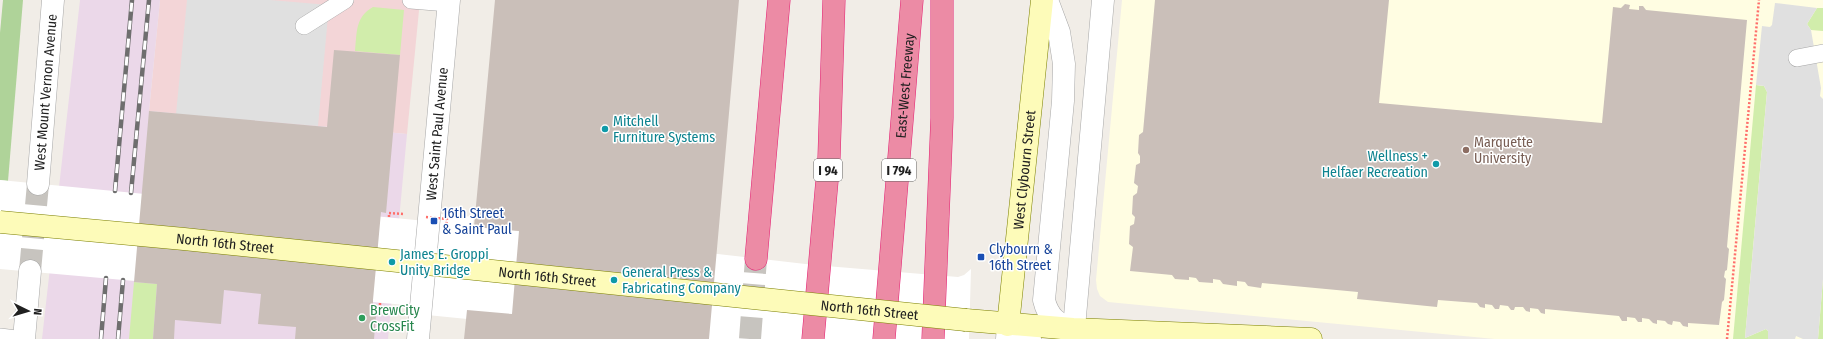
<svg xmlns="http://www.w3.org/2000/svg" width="1823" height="339" viewBox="0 0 1823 339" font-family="'Fira Sans Condensed',sans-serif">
<rect width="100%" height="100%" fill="#f1ede7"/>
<path fill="#f3d5d7" d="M160 0H420L407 134 149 111Z"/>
<path fill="#ebd8e9" d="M80 0H160L149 111 407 134 388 339H42Z"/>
<path fill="#fffde2" d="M1122 0H1823V339H1495L1108 302 1100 296 1097 289 1096 280Z"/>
<path fill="#d1edab" d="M373 7 404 10 400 55 355 51C357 33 355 17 373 7Z
M1817 8H1823V31L1811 30 1807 24Z
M1756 85 1764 86 1767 92 1745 338 1766 329 1768 331V339H1733Z
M1823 279V339H1818Z
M134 282 157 284 153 339H129Z"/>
<path fill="#afd399" d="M3 0H23L8 181 0 180V33Z"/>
<path fill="#e0e0e0" d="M187 0H270L329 5 318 126 176 114Z
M1775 3 1817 8 1807 24 1811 30 1821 88 1820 96 1823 99V279L1818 339H1803L1796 336 1795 339H1768V331L1766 329 1745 338 1767 92 1764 86 1756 85 1762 26 1770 27 1772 25Z"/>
<path fill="#fff" d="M0 180 426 221 427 213 474 217 473 226 814 265 958 277 964 275 971 269 969 339H667L417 314V306L0 269Z"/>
<path fill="#cabfb9" d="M495 0H739L709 339H464L467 310 512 314 519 231 474 227Z
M1155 0H1389L1379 103 1602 123 1613 7 1621 8 1625 4 1630 5 1629 9 1639 10V6H1643L1646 10 1747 20 1727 247 1729 249 1727 270 1725 271 1724 277 1726 279 1724 300 1722 302 1719 325 1688 323V327L1683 326 1680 322 1673 321 1672 325 1668 324 1665 321 1657 320V324L1653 323 1649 319 1642 318V322H1638L1635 318 1627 317V321H1622L1619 316 1545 309V314L1541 313 1538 309 1530 308V312L1526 311 1523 307H1515L1514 310H1511L1508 306 1500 305 1499 309H1495L1492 305 1485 304V308L1480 307 1477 303 1438 300 1437 307 1357 299 1358 292 1262 283 1261 288 1248 286 1245 282 1237 281V286L1223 284 1220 280 1213 279V283L1199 282 1196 278 1189 277V280L1175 279 1172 275 1130 271 1133 247 1129 244 1130 226 1134 224 1135 217 1132 214 1133 196 1137 193 1138 186 1134 183 1136 165 1140 163V156L1138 153 1139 135 1143 132Z
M334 50 400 55 386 213 381 212 373 300V304H377L374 339H295L296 327 258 324 261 294 224 290 221 324 175 320 174 339H153L157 284 134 282 149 111 327 127Z"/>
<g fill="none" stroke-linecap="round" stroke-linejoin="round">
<path stroke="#c7c4bf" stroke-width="22" stroke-dasharray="22 11" stroke-linecap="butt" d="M30 271 38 184"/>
<path stroke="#c7c4bf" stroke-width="22" stroke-dasharray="22 11" stroke-linecap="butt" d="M750 339 756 259"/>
<defs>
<path id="service" d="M411 0 448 3
M304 26 345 0
M1797 58 1823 53
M0 337 16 339"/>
<g id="minor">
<path id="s1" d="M38 184 53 0"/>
<path d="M24 339 30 271"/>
</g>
<g id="tertiary">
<path d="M1047 0 1059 32 1064 64 1063 101 1044 300C1048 317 1057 324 1073 329"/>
<path id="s2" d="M418 339 449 0"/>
<path d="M1007 339 1008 325 1019 330 1030 339"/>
<path d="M1073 339 1103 0"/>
</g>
<g id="secondary">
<path d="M966 320 1073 329 1311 339"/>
<path id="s3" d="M1008 325 1042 0"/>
</g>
<g id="motorway">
<path d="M756 259 779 0"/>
<path d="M813 339 829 158 834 0"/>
<path id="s4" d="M884 339 912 0"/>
<path d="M933 339 942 118V0"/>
</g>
</defs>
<use href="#service" stroke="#a7a7a7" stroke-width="18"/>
<use href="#minor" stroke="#a7a7a7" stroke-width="23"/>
<use href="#tertiary" stroke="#a7a7a7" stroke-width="23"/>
<use href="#secondary" stroke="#7b7f00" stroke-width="23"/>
<use href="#motorway" stroke="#e41f72" stroke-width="23"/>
<path stroke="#ff6e6a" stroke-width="2.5" stroke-dasharray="2 2" stroke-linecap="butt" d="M389 217V213L404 214
M380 303V307L395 308
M1727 339 1759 0"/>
<use href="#service" stroke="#fff" stroke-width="17"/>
<use href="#minor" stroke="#fff" stroke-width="22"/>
<use href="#tertiary" stroke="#fff" stroke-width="22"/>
<use href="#secondary" stroke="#fdfbb9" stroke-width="22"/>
<use href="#motorway" stroke="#ec8ba5" stroke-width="22"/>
<defs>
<path id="rail" d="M115 191 132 0
M131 193 149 0
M101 339 106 278
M118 339 123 280"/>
</defs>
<use href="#rail" stroke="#6e6e6e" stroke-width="4.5"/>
<use href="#rail" stroke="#fff" stroke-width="3" stroke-dasharray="9" stroke-linecap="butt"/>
<defs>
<g id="secondary-bridge">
<path id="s5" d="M0 222 184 239 966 320"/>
</g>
</defs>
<use href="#secondary-bridge" stroke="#7b7f00" stroke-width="23" stroke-linecap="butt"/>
<path stroke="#ff6e6a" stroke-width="2.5" stroke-dasharray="2 2" stroke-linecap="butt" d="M426 217 447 219 446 227"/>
<use href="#secondary-bridge" stroke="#fdfbb9" stroke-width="22"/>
</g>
<g fill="#0f9aa8" stroke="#fff" stroke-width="1.5">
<circle cx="605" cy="129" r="4"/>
<circle cx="1436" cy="164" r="4"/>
<circle cx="392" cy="262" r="4"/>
<circle cx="614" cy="280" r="4"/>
</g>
<circle fill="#8d6e63" stroke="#fff" stroke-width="1.5" cx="1466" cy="150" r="4"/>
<g fill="#1a4fb4" stroke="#fff" stroke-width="1.5">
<rect x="430" y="217" width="8" height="8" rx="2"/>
<rect x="977" y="253" width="8" height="8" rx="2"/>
</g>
<circle fill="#2e9e5b" stroke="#fff" stroke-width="1.5" cx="362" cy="318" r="4"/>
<g text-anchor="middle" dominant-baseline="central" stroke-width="3" stroke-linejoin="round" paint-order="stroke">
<g fill="#fff" stroke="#636363" stroke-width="1">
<rect x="814" y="159" width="28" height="22" rx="3"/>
<rect x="882" y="159" width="34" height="22" rx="3"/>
</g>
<g font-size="13" font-weight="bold" fill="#202020">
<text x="828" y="170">I 94</text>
<text x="899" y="170">I 794</text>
</g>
<g font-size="14" fill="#202020" stroke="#fff">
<text stroke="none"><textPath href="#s4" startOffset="254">East-West Freeway</textPath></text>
<text stroke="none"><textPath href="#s1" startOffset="92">West Mount Vernon Avenue</textPath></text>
<text stroke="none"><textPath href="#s2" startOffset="206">West Saint Paul Avenue</textPath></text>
<text stroke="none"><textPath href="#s3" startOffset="156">West Clybourn Street</textPath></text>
<text stroke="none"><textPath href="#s5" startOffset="226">North 16th Street</textPath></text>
<text stroke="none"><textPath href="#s5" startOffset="550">North 16th Street</textPath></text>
<text stroke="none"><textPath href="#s5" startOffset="874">North 16th Street</textPath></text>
</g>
<g font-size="14" fill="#0d838f" stroke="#fff" text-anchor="start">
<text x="613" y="121">Mitchell<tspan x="613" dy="16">Furniture Systems</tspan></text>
<text x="1428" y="156" text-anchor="end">Wellness +<tspan x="1428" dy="16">Helfaer Recreation</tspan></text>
<text x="400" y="254">James E. Groppi<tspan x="400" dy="16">Unity Bridge</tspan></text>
<text x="622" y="272">General Press &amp;<tspan x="622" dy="16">Fabricating Company</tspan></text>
</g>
<g font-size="14" fill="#785e54" stroke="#fff" text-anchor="start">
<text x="1474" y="142">Marquette<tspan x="1474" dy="16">University</tspan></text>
</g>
<g font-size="14" fill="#164399" stroke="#fff" text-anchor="start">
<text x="442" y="213">16th Street<tspan x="442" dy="16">&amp; Saint Paul</tspan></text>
<text x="989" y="249">Clybourn &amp;<tspan x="989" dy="16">16th Street</tspan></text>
</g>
<g font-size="14" fill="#27864d" stroke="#fff" text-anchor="start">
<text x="370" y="310">BrewCity<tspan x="370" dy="16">CrossFit</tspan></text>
</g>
</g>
<g transform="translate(28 311) rotate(95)" stroke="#ffffff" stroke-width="3" paint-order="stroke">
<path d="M0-3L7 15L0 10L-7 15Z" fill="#202020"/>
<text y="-6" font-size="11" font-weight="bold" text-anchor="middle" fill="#202020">N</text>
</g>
</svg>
